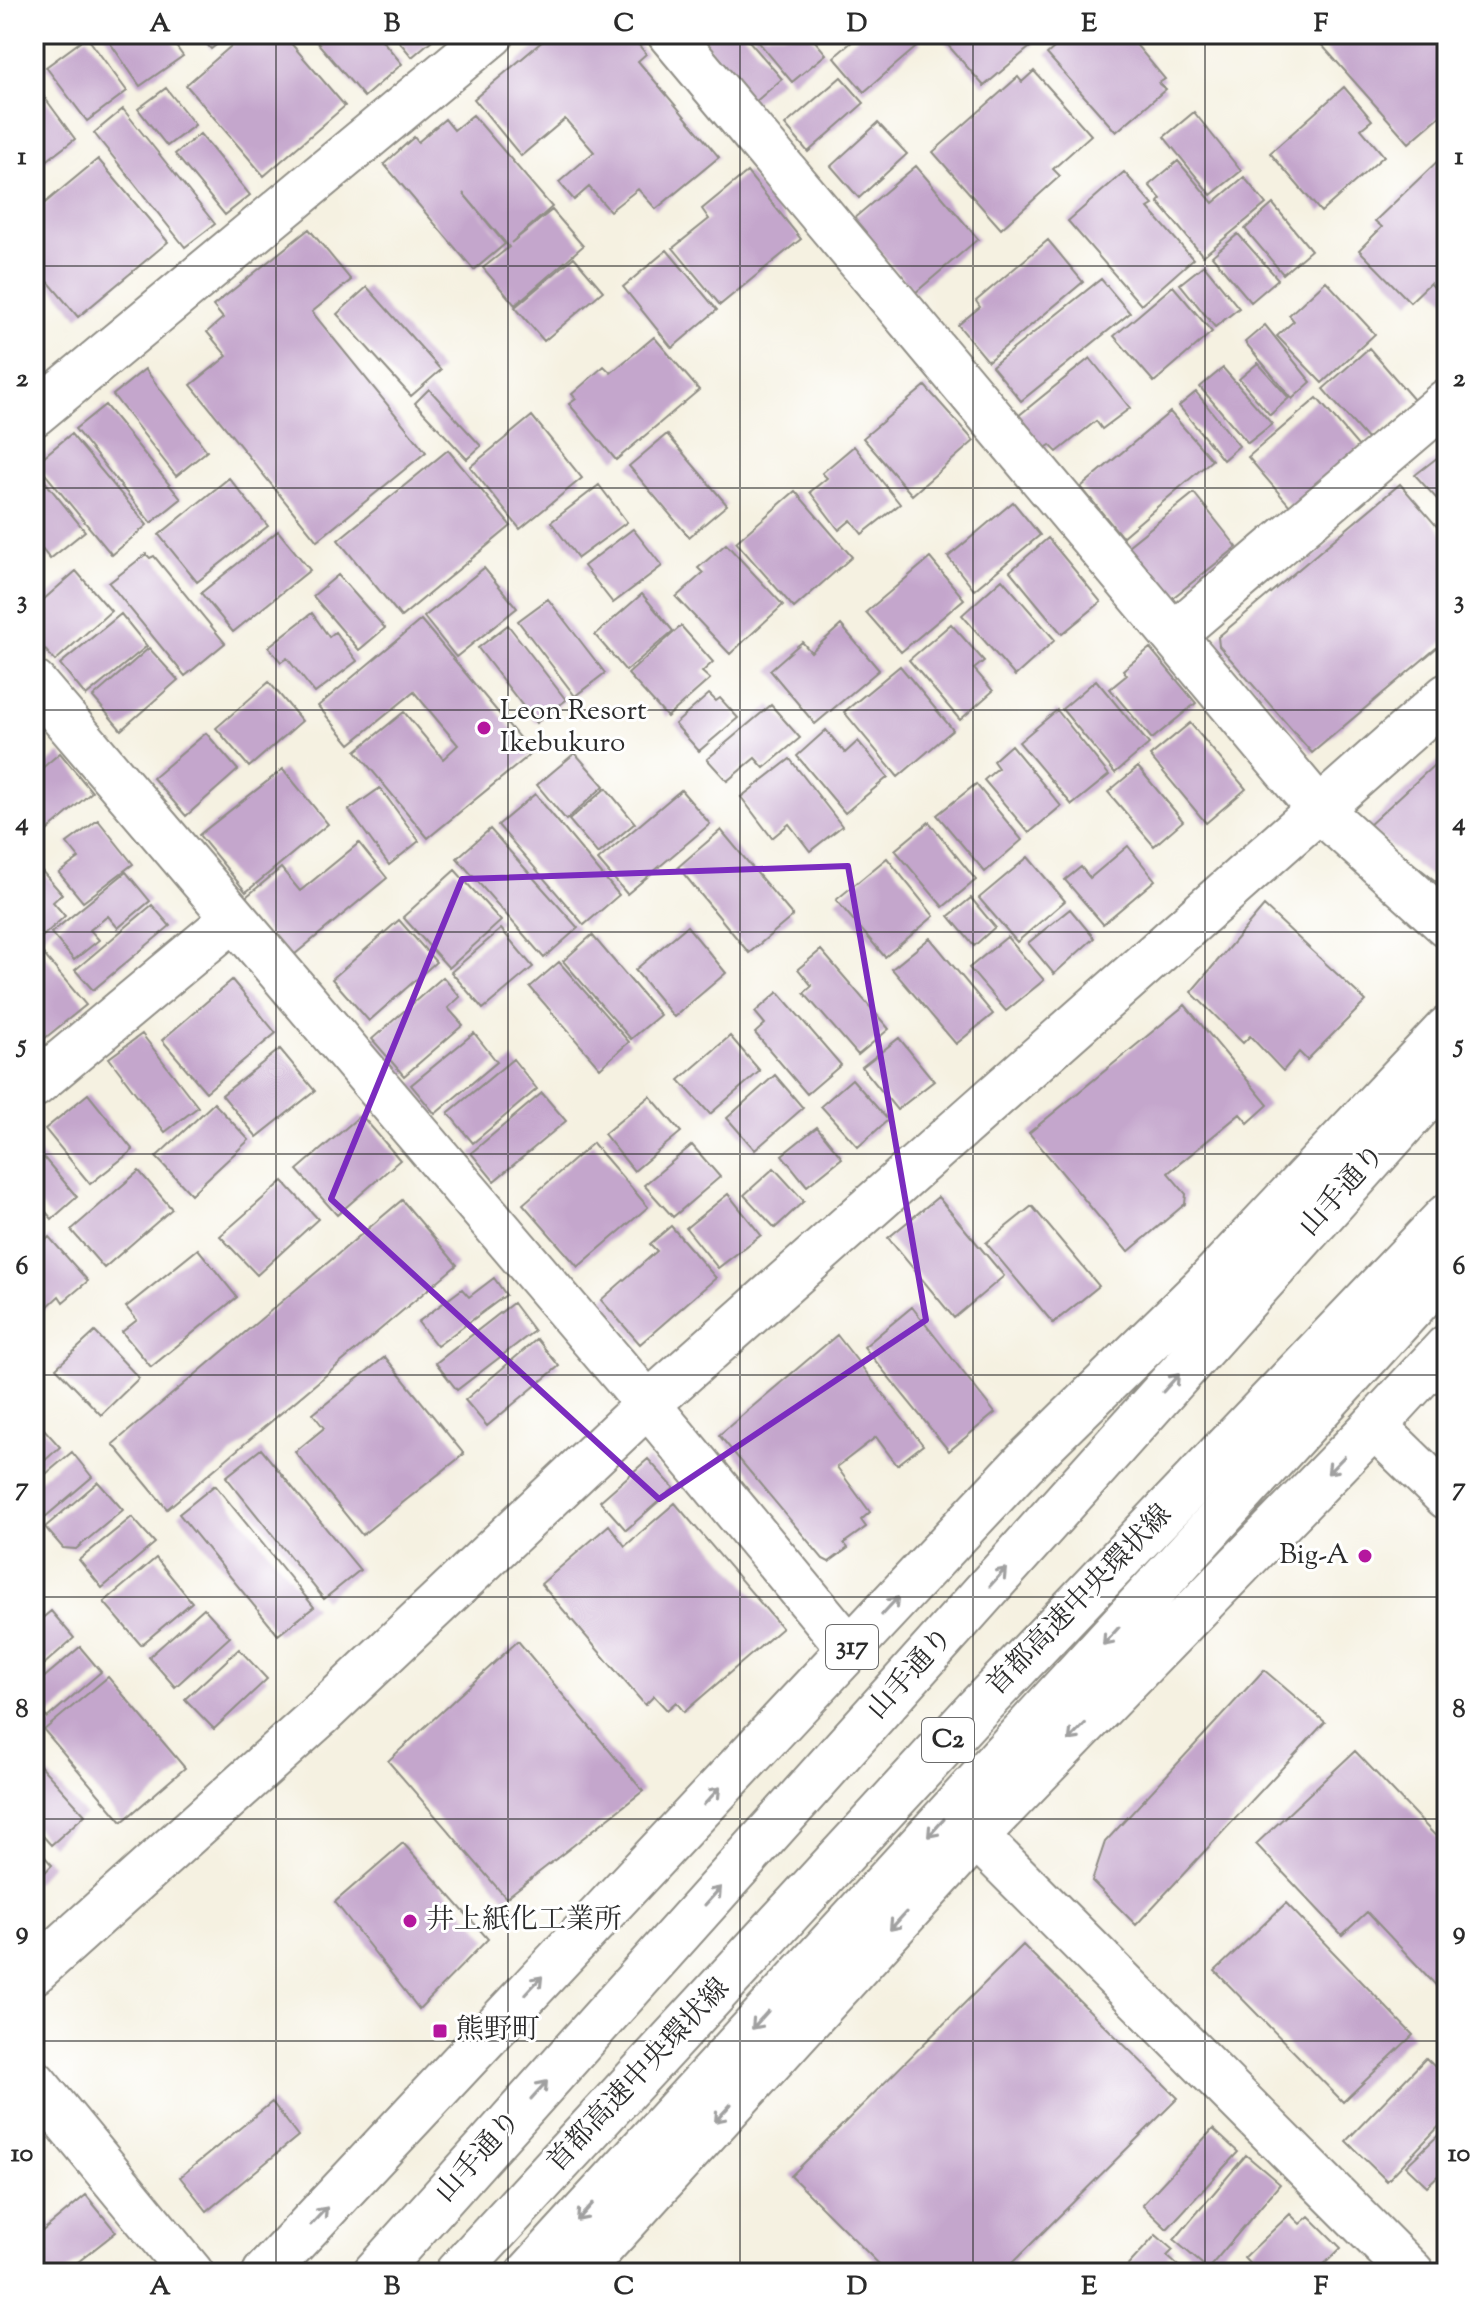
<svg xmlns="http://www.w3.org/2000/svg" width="1481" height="2307" viewBox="0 0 1481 2307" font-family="'Sorts Mill Goudy','Noto Serif JP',serif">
<rect width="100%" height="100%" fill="#fff"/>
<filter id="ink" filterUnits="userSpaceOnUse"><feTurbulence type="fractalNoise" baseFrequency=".0125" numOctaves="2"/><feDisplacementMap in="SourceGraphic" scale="16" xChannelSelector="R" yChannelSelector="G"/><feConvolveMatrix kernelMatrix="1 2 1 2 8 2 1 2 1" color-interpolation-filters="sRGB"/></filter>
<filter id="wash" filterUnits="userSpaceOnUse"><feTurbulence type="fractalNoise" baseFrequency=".006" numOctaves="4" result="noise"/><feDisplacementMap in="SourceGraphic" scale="32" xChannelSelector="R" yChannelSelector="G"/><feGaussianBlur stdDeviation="1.8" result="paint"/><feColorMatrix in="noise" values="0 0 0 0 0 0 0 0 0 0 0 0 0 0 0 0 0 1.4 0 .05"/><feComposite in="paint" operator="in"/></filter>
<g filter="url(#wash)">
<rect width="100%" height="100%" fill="#f5f1e1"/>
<g id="blocks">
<path fill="#c4a6cc" d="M104 34H167L183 56 140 86Z
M199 34H230L211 49Z
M245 34H283L345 106 264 176 186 85Z
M310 34H377L402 64 364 97Z
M393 34H439L412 57Z
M551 34H630L646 54 638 61 719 157 656 209 638 189 610 211 589 187 574 200 559 182 594 152 565 119 521 156 474 99Z
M697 34H743L782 79 754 103Z
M752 34H809L826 54 792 82Z
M861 34H913L921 43 864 92 834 57Z
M938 34H1030L1036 42 984 86Z
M1070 34H1135L1138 37 1133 41 1165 79 1159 83 1166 89 1116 132 1047 54Z
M1312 34H1424L1447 60V110L1409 143Z
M87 37 127 91 87 121 46 67Z
M1034 71 1091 135 1053 169 1060 176 1001 229 933 152 1018 77 1022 82Z
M841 77 864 103 808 152 785 125Z
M34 83 75 139 41 165 34 155Z
M1344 87 1372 120 1361 129 1384 156 1321 212 1270 153Z
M166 88 195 125 167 146 138 109Z
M123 109 215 224 185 247 94 133Z
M1194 112 1241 171 1211 195 1164 137Z
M473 115 552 207 511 243 552 210 583 246 515 305 483 268 509 247 463 193 505 244 474 270 384 164 414 137 418 142 445 119 454 130Z
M878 123 907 154 859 198 831 166Z
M200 134 250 195 225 215 175 154Z
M1447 152V302L1430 283 1410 302 1359 250 1382 227 1375 221Z
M98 159 168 242 78 317 34 265V212Z
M1178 161 1213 203 1244 177 1266 204 1203 256 1158 202 1161 199 1149 185Z
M916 166 978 239 915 293 853 219Z
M747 172 801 239 720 305 673 248 709 219 702 209Z
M1124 172 1153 205 1148 208 1193 259 1141 305 1068 221Z
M1273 204 1311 250 1283 274 1245 229Z
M309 229 351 280 312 312 426 452 317 541 191 385 227 356 207 332 223 318 213 306Z
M1238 234 1278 279 1251 302 1212 256Z
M1048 240 1083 282 988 361 958 325 980 307 976 301Z
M667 250 717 310 672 348 623 287Z
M574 257 603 291 544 341 515 307Z
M1204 265 1239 308 1215 327 1180 284Z
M1101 279 1130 313 1021 401 992 366Z
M1326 281 1375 334 1322 383 1277 336 1294 321 1289 315Z
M1173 286 1212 332 1154 382 1114 336Z
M367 287 441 370 411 396 337 314Z
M1265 325 1311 382 1292 399 1245 342Z
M654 337 699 390 616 460 569 404 576 399 572 394 604 366 611 373Z
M1369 348 1414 400 1368 440 1323 389Z
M1090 358 1130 408 1102 429 1096 421 1057 452 1050 445 1044 449 1017 417Z
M1258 363 1289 398 1270 415 1239 379Z
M1223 368 1272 424 1248 443 1200 387Z
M145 369 207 451 176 476 113 395Z
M925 386 974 441 912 495 863 438Z
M429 389 481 446 467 459 415 403Z
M1196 392 1239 446 1223 460 1179 406Z
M1317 398 1359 447 1296 513 1248 457Z
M105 405 181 499 151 523 75 429Z
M1170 412 1212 460 1122 537 1081 487Z
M532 416 582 478 520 529 470 467Z
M71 434 147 525 112 555 36 463Z
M667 434 727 505 689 537 629 466Z
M854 446 900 504 862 534 851 520 839 530 810 492 827 478 822 473Z
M448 450 511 526 401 617 338 540Z
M1447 450V510L1415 475Z
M34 468 85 531 50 559 34 539Z
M229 478 268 526 197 582 159 535Z
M1400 484 1447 538V639L1312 753 1219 646 1218 637Z
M599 485 627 522 578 558 551 522Z
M795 491 852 557 794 608 736 542Z
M1194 493 1237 547 1171 599 1128 546Z
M1013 502 1040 535 974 590 948 557Z
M633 529 662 566 613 603 584 566Z
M278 531 310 570 233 632 201 593Z
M1048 538 1101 602 1062 634 1010 571Z
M726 544 783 605 730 654 676 597 703 573 698 568Z
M146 554 150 558 154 556 225 643 185 676 109 583Z
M930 558 964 599 901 652 866 612Z
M484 568 517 608 456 657 424 617Z
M76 571 111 611 55 661 34 637V608Z
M338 575 385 628 359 650 313 596Z
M1002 579 1055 640 1015 676 962 615Z
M642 594 673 631 626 671 595 635Z
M548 599 605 673 575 696 518 621Z
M312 613 329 637 335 632 357 661 315 693 287 658 281 662 268 647Z
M121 614 147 646 86 696 60 664Z
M421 620 532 753 428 838 356 751 404 712 443 759 458 745 414 692 350 744 318 706Z
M951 624 984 661 974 669 993 691 960 720 909 660Z
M508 625 566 700 536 723 478 648Z
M841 625 879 670 815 724 770 670 802 642 811 652Z
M681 626 713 662 702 672 710 679 667 717 628 674Z
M149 648 178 680 121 730 93 697Z
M1150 648 1196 703 1152 739 1110 689 1127 675 1123 670Z
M900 666 953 730 898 777 844 712Z
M1096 680 1149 744 1115 773 1062 709Z
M269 682 302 721 249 767 216 728Z
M709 694 716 701 720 698 738 718 699 751 675 724Z
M771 705 800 738 764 768 755 758 727 781 707 759Z
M1057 710 1109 775 1072 805 1019 742Z
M1190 723 1246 789 1206 823 1150 756Z
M826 730 845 753 858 741 888 777 845 813 797 756Z
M206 733 238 770 186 816 153 778Z
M1011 745 1061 806 1029 833 984 780 998 768 993 761Z
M60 753 92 792 34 842V775Z
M575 753 604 786 566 820 537 785Z
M1447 753V890L1367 827Z
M790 759 842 826 810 851 789 824 772 838 741 797Z
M1138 767 1183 821 1154 846 1108 792Z
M283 769 328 824 246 892 199 835Z
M976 784 1022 840 985 872 937 815Z
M380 788 419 841 389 865 349 810Z
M606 788 635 823 598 854 569 820Z
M681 790 710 824 627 894 598 860Z
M535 794 619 895 584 925 498 825Z
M98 820 133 864 83 902 59 873 79 858 67 843Z
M929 822 976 880 943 907 895 850Z
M490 829 578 928 544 958 457 858Z
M721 830 793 916 749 953 678 867Z
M359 843 387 878 289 959 241 901 281 868 300 891Z
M1128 846 1155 880 1103 924 1065 880 1081 867 1090 878Z
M1028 857 1065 901 1017 942 979 898Z
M887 858 934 916 885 957 836 900Z
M34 862 62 894 53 902 65 916 43 936 34 926Z
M455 870 501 921 449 968 403 917Z
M126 872 150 901 118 928 108 916 90 930 99 940 74 960 51 933Z
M971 898 995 927 974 946 949 916Z
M152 905 170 926 93 990 75 970Z
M1264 906 1366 1001 1307 1060 1299 1052 1283 1071 1250 1036 1243 1043 1191 992Z
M1070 909 1094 938 1054 974 1028 943Z
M399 920 436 962 369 1021 332 979Z
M687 926 726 973 674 1017 635 970Z
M501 929 533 967 483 1009 451 972Z
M592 935 660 1015 631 1039 563 961Z
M1007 937 1044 980 1006 1011 969 968Z
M930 938 993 1014 956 1044 892 969Z
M40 950 86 1005 34 1047V955Z
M821 950 889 1029 858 1055 804 993 812 986 798 969Z
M559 962 629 1042 600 1068 530 987Z
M443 977 460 997 448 1008 463 1025 404 1076 372 1039Z
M232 980 276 1033 206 1092 162 1040Z
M778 992 841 1065 807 1094 755 1033 765 1024 755 1012Z
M1185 1005 1268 1105 1248 1123 1240 1114 1168 1173 1186 1194 1185 1204 1128 1252 1029 1133Z
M474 1033 497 1062 435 1114 411 1085Z
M142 1034 198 1107 165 1132 109 1058Z
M730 1036 760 1071 710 1114 679 1080Z
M899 1038 934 1081 897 1110 862 1067Z
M280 1049 315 1091 257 1137 222 1095Z
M513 1059 537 1089 473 1143 448 1113Z
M775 1075 803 1108 755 1150 727 1118Z
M852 1079 888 1120 858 1147 821 1106Z
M542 1093 566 1121 494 1181 471 1153Z
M88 1094 133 1150 90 1184 45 1129Z
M650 1096 681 1132 634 1171 604 1134Z
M214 1103 249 1140 191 1194 156 1157Z
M361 1115 400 1160 337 1215 297 1170Z
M817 1127 842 1158 807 1186 782 1155Z
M593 1143 648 1207 578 1267 523 1204Z
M692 1145 720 1177 673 1217 644 1185Z
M34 1146 77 1197 52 1219 34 1198Z
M774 1168 804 1201 775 1228 744 1195Z
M139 1171 172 1209 104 1268 71 1230Z
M283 1181 318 1219 257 1275 220 1236Z
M728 1194 761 1235 718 1268 686 1228Z
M938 1197 1004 1276 954 1318 888 1238Z
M402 1200 457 1265 167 1509 113 1444Z
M1032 1206 1099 1286 1053 1323 986 1243Z
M671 1226 716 1278 640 1344 601 1300 657 1251 650 1244Z
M49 1237 88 1281 63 1302 59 1296 34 1319V1251Z
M198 1249 237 1297 151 1367 122 1332 137 1320 126 1307Z
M494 1278 506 1295 437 1346 418 1322 462 1289 469 1297Z
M513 1303 534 1331 457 1390 436 1363Z
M912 1307 995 1413 949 1451 864 1347Z
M95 1332 139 1378 101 1415 56 1368Z
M837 1335 923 1445 897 1465 876 1437 837 1467 870 1512 861 1520 866 1527 844 1543 848 1548 829 1562 823 1559 719 1435Z
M537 1339 559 1366 487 1426 465 1400Z
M385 1357 464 1454 362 1535 295 1452 324 1428 313 1414Z
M34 1418 60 1447 34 1470Z
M261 1449 360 1570 324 1599 226 1477Z
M72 1452 92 1477 45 1517 34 1505V1484Z
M648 1459 674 1488 626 1530 600 1501Z
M98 1482 123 1510 76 1549 63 1548 45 1527Z
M215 1485 314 1607 278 1635 179 1514Z
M675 1503 782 1628 684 1712 676 1702 667 1710 654 1696 645 1705 541 1584 609 1525 625 1546Z
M132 1517 155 1543 102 1588 79 1560Z
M156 1558 192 1602 141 1645 104 1602Z
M204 1608 230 1637 175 1687 149 1657Z
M51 1611 74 1638 34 1673V1625Z
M518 1641 643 1791 506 1898 388 1761Z
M80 1647 101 1672 47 1718 34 1703V1686Z
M239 1649 267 1679 214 1729 185 1699Z
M1264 1670 1325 1722 1136 1925 1092 1881 1105 1842Z
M108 1677 185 1768 122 1822 44 1730Z
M1355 1751 1447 1848V1997L1367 1912 1342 1935 1256 1844Z
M36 1761 85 1815 51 1845 34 1826V1764Z
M403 1843 488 1939 419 2009 335 1902Z
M44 1856 52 1865 34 1884V1866Z
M1286 1903 1413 2035 1343 2102 1215 1971Z
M1023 1945 1178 2098 1002 2273H888L791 2176Z
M1426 2058 1447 2079V2118L1387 2181 1346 2141Z
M272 2102 298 2136 207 2211 180 2177Z
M1447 2127V2167L1427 2186 1406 2166Z
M1213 2129 1238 2152 1167 2229 1142 2205Z
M1246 2155 1280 2184 1208 2269 1174 2240Z
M86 2195 116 2232 64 2273H37L34 2269V2238Z
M1290 2214 1300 2224 1309 2216 1341 2248 1315 2273H1258L1244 2258Z
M1156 2235 1173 2250 1167 2256 1186 2273H1121Z"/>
</g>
</g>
<g filter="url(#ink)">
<use href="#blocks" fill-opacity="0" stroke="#908e86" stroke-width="2"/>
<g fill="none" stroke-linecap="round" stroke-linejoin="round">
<defs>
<path id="pedestrian" d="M34 1972 319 1716 647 1405 1447 696"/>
<path id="minor" d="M670 34 1319 809 1447 925
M34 414 492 34
M1174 634 1447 401
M34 683 629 1382 850 1649
M34 1085 233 919
M1374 1426 1447 1497
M976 1836 1412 2273
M34 2082 191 2273"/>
<path id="primary" d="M265 2273 1024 1463 1202 1289 1447 1029
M375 2273 1447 1075
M529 2273 1447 1269
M578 2273 976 1836 1374 1426 1447 1347"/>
<path id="motorway" d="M457 2273 977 1709 1447 1216"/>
</defs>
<use href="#pedestrian" stroke="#908e86" stroke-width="48"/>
<use href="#minor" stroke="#908e86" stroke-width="48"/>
<use href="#primary" stroke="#908e86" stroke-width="48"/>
<use href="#motorway" stroke="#908e86" stroke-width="48"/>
<use href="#pedestrian" stroke="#fff" stroke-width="44"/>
<use href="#minor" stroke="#fff" stroke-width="44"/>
<use href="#primary" stroke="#fff" stroke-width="44"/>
<use href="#motorway" stroke="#fff" stroke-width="44"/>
</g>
<defs><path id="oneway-shaft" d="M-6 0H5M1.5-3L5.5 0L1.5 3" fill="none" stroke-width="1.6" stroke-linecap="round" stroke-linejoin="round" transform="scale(2)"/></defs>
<g stroke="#a0a0a0">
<use href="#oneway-shaft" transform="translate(1171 1383) rotate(-48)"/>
<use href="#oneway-shaft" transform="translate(1336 1465) rotate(134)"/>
<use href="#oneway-shaft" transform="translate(998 1577) rotate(-48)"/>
<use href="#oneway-shaft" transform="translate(890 1606) rotate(-47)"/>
<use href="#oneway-shaft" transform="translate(1111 1636) rotate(132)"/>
<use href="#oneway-shaft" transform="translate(1077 1732) rotate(134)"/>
<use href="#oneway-shaft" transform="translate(712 1796) rotate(-47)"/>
<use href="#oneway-shaft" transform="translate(936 1828) rotate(132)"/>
<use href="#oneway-shaft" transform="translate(713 1896) rotate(-48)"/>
<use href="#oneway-shaft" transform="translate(898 1921) rotate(132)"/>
<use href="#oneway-shaft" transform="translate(534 1985) rotate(-47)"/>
<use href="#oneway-shaft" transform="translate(760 2020) rotate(132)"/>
<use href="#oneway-shaft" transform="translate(539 2090) rotate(-48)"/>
<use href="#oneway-shaft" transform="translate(723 2113) rotate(132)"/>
<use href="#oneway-shaft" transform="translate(585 2212) rotate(132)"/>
<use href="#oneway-shaft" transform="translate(319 2216) rotate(-47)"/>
</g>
</g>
<path fill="none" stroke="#7b2cbf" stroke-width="6" stroke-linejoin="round" d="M848 866 926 1320 659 1499 331 1199 462 879Z"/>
<path fill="none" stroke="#2b2b2b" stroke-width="2" stroke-opacity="0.55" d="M276 34V2273M508 34V2273M740 34V2273M973 34V2273M1205 34V2273M34 266H1447M34 488H1447M34 710H1447M34 932H1447M34 1154H1447M34 1375H1447M34 1597H1447M34 1819H1447M34 2041H1447"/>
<g fill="#b5179e" stroke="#fff" stroke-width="3">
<circle cx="484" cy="728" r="8"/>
<circle cx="1365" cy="1556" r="8"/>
<circle cx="410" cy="1921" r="8"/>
<rect x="432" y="2023" width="16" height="16" rx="4"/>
</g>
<g text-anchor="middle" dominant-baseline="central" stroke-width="6" stroke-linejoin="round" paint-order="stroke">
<g fill="#fff" stroke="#6b6b6b" stroke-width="2">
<rect x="826" y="1625" width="52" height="44" rx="6"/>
<rect x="922" y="1718" width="52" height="44" rx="6"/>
</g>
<g font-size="26" font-weight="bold" fill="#2b2b2b">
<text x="852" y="1647">317</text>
<text x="948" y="1740">C2</text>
</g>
<g font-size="28" fill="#2b2b2b" stroke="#fff" text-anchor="start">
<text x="500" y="712">Leon Resort<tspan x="500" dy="32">Ikebukuro</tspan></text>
<text x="1349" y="1556" text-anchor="end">Big-A</text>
<text x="426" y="1921">井上紙化工業所</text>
<text x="456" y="2031">熊野町</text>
</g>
<g font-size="28" fill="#2b2b2b" stroke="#fff">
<text transform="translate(1343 1191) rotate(-48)">山手通り</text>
<text transform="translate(1080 1601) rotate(-46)">首都高速中央環状線</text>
<text transform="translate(911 1674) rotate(-48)">山手通り</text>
<text transform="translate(639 2076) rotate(-47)">首都高速中央環状線</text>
<text transform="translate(479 2157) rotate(-48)">山手通り</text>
</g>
</g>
<rect width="1481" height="2307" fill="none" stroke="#fff" stroke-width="88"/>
<rect x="44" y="44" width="1393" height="2219" fill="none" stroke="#2b2b2b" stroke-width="3"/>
<g font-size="26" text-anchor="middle" font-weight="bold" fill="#2b2b2b">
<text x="160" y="31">A</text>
<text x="392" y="31">B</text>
<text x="624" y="31">C</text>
<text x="857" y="31">D</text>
<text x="1089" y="31">E</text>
<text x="1321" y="31">F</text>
<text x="22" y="164">1</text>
<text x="1459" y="164">1</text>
<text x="22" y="386">2</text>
<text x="1459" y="386">2</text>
<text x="22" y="608">3</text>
<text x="1459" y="608">3</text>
<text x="22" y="830">4</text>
<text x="1459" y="830">4</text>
<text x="22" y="1052">5</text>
<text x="1459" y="1052">5</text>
<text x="22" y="1274">6</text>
<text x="1459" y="1274">6</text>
<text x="22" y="1495">7</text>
<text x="1459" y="1495">7</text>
<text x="22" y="1717">8</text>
<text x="1459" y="1717">8</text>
<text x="22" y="1939">9</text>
<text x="1459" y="1939">9</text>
<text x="22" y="2161">10</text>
<text x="1459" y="2161">10</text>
<text x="160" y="2294">A</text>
<text x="392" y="2294">B</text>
<text x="624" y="2294">C</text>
<text x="857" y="2294">D</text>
<text x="1089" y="2294">E</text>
<text x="1321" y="2294">F</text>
</g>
</svg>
